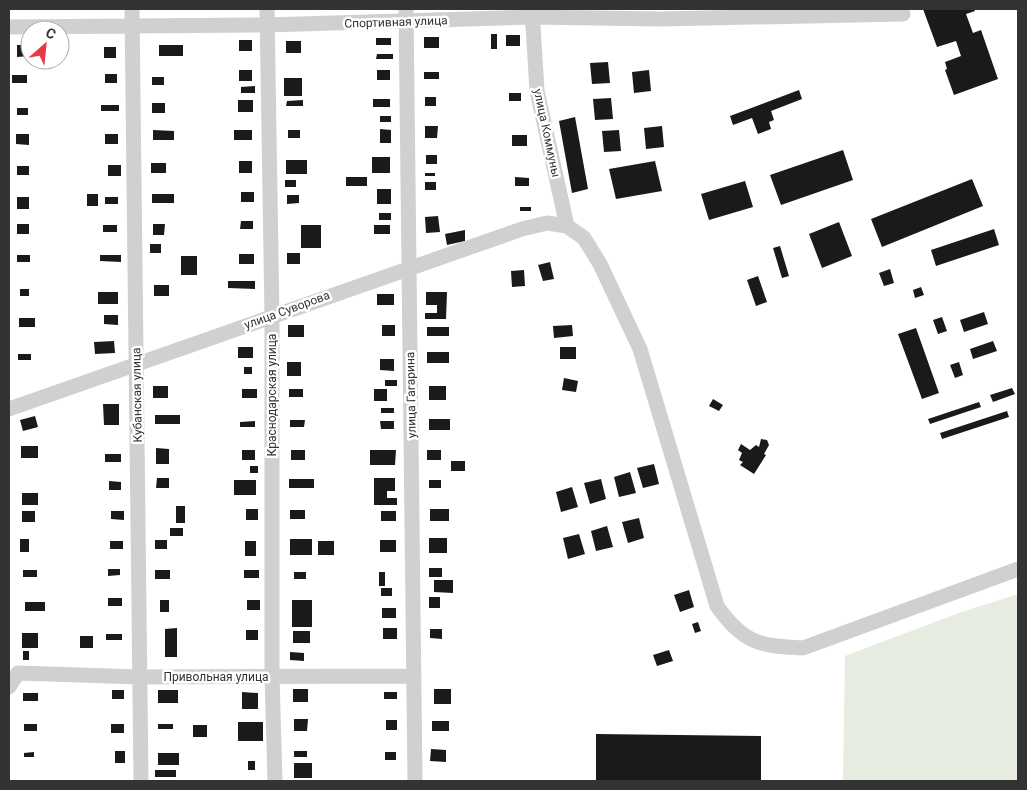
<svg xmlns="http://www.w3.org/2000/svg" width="1027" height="790" viewBox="0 0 1027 790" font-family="Roboto,sans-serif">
<rect width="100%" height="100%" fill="#fff"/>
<path fill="#e6ecdf" d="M1018 594V781H843L845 656 959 613Z"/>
<path fill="#1a1a1a" d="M923 9H974L975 11 966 14 973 33 981 30 998 79 954 95 945 70 947 69 945 62 961 56 956 41 937 47Z
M491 34H497V49H491Z
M506 35H520V46H506Z
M424 37H439V48H424Z
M376 38H391V45H376Z
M239 40H252V51H239Z
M286 41H301V53H286Z
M17 45H30V56L17 57Z
M159 45H183V56H159Z
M104 47H116V58H104Z
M377 54H393V59H376Z
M608 62 610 83 592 84 590 63Z
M239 70H252V81H239Z
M377 70H390V80H377Z
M649 70 651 91 634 93 632 72Z
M424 72H439V79H424Z
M105 74H117V83H105Z
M12 75H27V83H12Z
M152 77H164V85H152Z
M284 78H302V96H284Z
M255 86V93H241V87Z
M799 90 802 99 771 111 774 120 769 122 771 129 758 134 752 118 733 125 730 116Z
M509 93H521V101H509Z
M425 97H436V106H425Z
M611 98 613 119 595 120 593 99Z
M373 99H390V107H373Z
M238 100H253V112H238Z
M303 100V106H286L287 101Z
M152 103H165V113H152Z
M101 105H119V111H101Z
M17 108H28V115H17Z
M380 116H391V122H380Z
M575 117 588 189 572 193 559 121Z
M425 126H438L437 138H425Z
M662 126 664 147 646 149 644 128Z
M380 129 391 130V143H380Z
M153 130 174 131V140H153Z
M234 130H252V140H234Z
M288 130H300V138H288Z
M619 130 621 151 604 152 602 131Z
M16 134H29V145L16 144Z
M105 134H118V144H105Z
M512 135H527V146H512Z
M843 150 853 180 781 205 770 175Z
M426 155H437V164H426Z
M372 157H390V173H372Z
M286 160H307V174H286Z
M239 161H252V173H239Z
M655 161 662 191 616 199 609 169Z
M151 163H166V173H151Z
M108 165H121V176H108Z
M17 166H29V175H17Z
M425 173H435V176H425Z
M346 177H367V186H346Z
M515 177 529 178V186H515Z
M972 179 983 206 882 247 871 219Z
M285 180H296V187H285Z
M745 181 753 207 709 220 701 194Z
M425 182H436V190H425Z
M377 189H391V204H377Z
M241 192H254V202H241Z
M87 194H98V206H87Z
M152 194H174V203H152Z
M287 195H299V203L287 204Z
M17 197H29V209H17Z
M105 197H118V204H105Z
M520 207H531V211H520Z
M379 213H391V220H379Z
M438 216 440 232 426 233 425 217Z
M241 221H253V229H240Z
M839 222 852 256 822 268 809 234Z
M17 224H29V234H17Z
M153 224H165L164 235H153Z
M103 225H117V232H103Z
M301 225H321V248H301Z
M374 225H390V234H374Z
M994 229 999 245 936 266 931 250Z
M465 230V241L447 245 445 234Z
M150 244H161V253H150Z
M780 246 789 276 782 278 773 248Z
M287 253H300V264H287Z
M239 254H254V264H239Z
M17 255H30V262H17Z
M100 255H121V262L100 261Z
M181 256H197V275H181Z
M550 262 554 279 543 281 538 265Z
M890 269 894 283 884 286 879 273Z
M524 270 525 286 512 287 511 271Z
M758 276 767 302 756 306 747 280Z
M228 281H255V289L228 288Z
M154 285H169V296H154Z
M921 287 924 295 915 298 913 290Z
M20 289H29V296H20Z
M98 292H118V304H98Z
M426 292H447L446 319H425V313H437V305H426Z
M377 294H394V305H377Z
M984 312 988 324 964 332 960 320Z
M104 315H118V325L104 324Z
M942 317 947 331 938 334 933 320Z
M19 318H35V327H19Z
M288 325H304V337H288Z
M382 325H395V336H382Z
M572 325 573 336 554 338 553 326Z
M427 327H449V336H427Z
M916 328 939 393 922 399 898 334Z
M114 341 115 353 95 354 94 342Z
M993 341 997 351 973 359 970 349Z
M238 347H253V358H238Z
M560 347H576V359H560Z
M427 352H449V363H427Z
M18 354H31V360H18Z
M380 359H394V371L380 370Z
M287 362H301V376H287Z
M959 362 963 375 955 378 950 365Z
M244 367H252V374H244Z
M564 378 578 381 576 392 562 390Z
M385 380H397V386H385Z
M153 386H168V398H153Z
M429 386H446V400H429Z
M1012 388 1015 394 993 402 990 395Z
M242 389H257V398H242Z
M289 389H303V397H289Z
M374 389H387V401H374Z
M713 399 723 405 719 411 709 406Z
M979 402 981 407 930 424 928 419Z
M103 404H119V425H104Z
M381 408H394V413H381Z
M1007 411 1009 417 942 439 940 433Z
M155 415H180V424H155Z
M35 416 38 427 23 431 20 420Z
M429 419H450V430H429Z
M290 420H305L304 427H290Z
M255 421V427H240V422Z
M380 421H394V429H381Z
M761 439 767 440 769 445 764 454 766 455 754 474 740 465 743 462 739 460 742 453 738 450 741 444 750 450 756 445 759 447Z
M21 446H38V458H21Z
M156 448 169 449V464H156Z
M242 450H255V460H242Z
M291 450H305V460H291Z
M370 450H396L395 465H370Z
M427 450H441V460H427Z
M105 454H121V462H105Z
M451 461H465V471H451Z
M654 464 659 484 643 488 637 468Z
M250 466H258V473H250Z
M630 472 636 493 619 497 614 477Z
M157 478H169V488H156Z
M374 478H395V491H387V498H397V505H374Z
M289 479H314V488H289Z
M601 479 606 499 590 504 584 483Z
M234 480H256V495H234Z
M429 480H441V488H429Z
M109 481 121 482V490H109Z
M572 487 578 507 561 512 556 492Z
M22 493H38V505H22Z
M176 506H185V523H176Z
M246 509H258V520H246Z
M430 509H449V521H430Z
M290 510H305V519H290Z
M22 511H35V522H22Z
M111 511H124V520L111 519Z
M381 511H396V521H381Z
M639 518 644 538 628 543 622 522Z
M607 526 613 547 596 551 591 531Z
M170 528H183V536H170Z
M579 534 585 554 568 559 563 538Z
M429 538H447V553H429Z
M20 539H29V552H20Z
M290 539H312V555H290Z
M155 540H167V549H155Z
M380 540H396V552H380Z
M110 541H123V549H110Z
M245 541H256V556H245Z
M318 541H334V555H318Z
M429 568H442V577H429Z
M108 569H120V575L108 576Z
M23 570H37V577H23Z
M155 570H170V579H155Z
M244 570H259V578H244Z
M294 572H306V579H294Z
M379 572H385V586H379Z
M434 580H453V593L434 592Z
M381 588H392V596H381Z
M689 590 694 607 680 612 674 595Z
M429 597H440V608H429Z
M108 598H122V606H108Z
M160 600H169V612H160Z
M247 600H260V610H247Z
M292 600H312V627H292Z
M25 602H45V611H25Z
M382 608H396V618H382Z
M698 622 701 631 695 633 692 624Z
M177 628V657H165V629Z
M383 628H397V639H383Z
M430 629H442V639L430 638Z
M246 630H258V640H246Z
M293 631H310V643H293Z
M22 633H38V648H22Z
M106 634H122V640H106Z
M80 636H93V648H80Z
M669 650 673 661 657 666 653 655Z
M23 651H29V660H23Z
M290 652 304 653V661L290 660Z
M293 689H308V702H293Z
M434 689H451V704H434Z
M112 690H124V699H112Z
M158 690H178V703H158Z
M242 692 258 693V709H242Z
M384 692H397V699H384Z
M23 693H38V701H23Z
M294 719H308L307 731H294Z
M386 720H397V730H386Z
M432 721H449V731H432Z
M238 722H263V741H238Z
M24 724H37V731H24Z
M111 724H124V733H111Z
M158 724H173V729H158Z
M193 725H207V737H193Z
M596 734 761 736V781H596Z
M431 749 446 750V762L430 761Z
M115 751H125V763H115Z
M294 751H307V757H294Z
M34 752V757H24V753Z
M385 752H396V760H385Z
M158 753H179V765H158Z
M248 761H255V770H248Z
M294 763H312V778H294Z
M155 770H176V777H155Z"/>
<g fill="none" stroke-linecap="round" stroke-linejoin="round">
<path stroke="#d0d0d0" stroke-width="15" d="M132 9 141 781
M267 9 272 316V676L275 781
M406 9 415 781
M532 9 537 91 567 226
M9 27 266 25 532 17 660 19 903 14
M9 409 522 229 547 223 567 226 584 238 600 264 640 349 717 606C743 643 759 646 803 648L1018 569
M9 687 18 673 140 677 414 676"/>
</g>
<g text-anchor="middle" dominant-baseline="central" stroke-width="5" stroke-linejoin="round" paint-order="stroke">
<g font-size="12" fill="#333" stroke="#fff">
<text transform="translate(396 22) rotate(-2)">Спортивная улица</text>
<text transform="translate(547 133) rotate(78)">улица Коммуны</text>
<text transform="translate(287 310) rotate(-20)">улица Суворова</text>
<text transform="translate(137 395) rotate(-91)">Кубанская улица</text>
<text transform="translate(272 395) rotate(-90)">Краснодарская улица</text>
<text transform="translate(411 395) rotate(-91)">улица Гагарина</text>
<text x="216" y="677">Привольная улица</text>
</g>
</g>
<rect width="1027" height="790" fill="none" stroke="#333333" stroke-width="20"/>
<g transform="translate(45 45) rotate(27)"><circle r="24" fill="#ffffff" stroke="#adadad"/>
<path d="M0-4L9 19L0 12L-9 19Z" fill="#e63946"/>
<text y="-8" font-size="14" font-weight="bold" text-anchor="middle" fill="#333333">С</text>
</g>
</svg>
